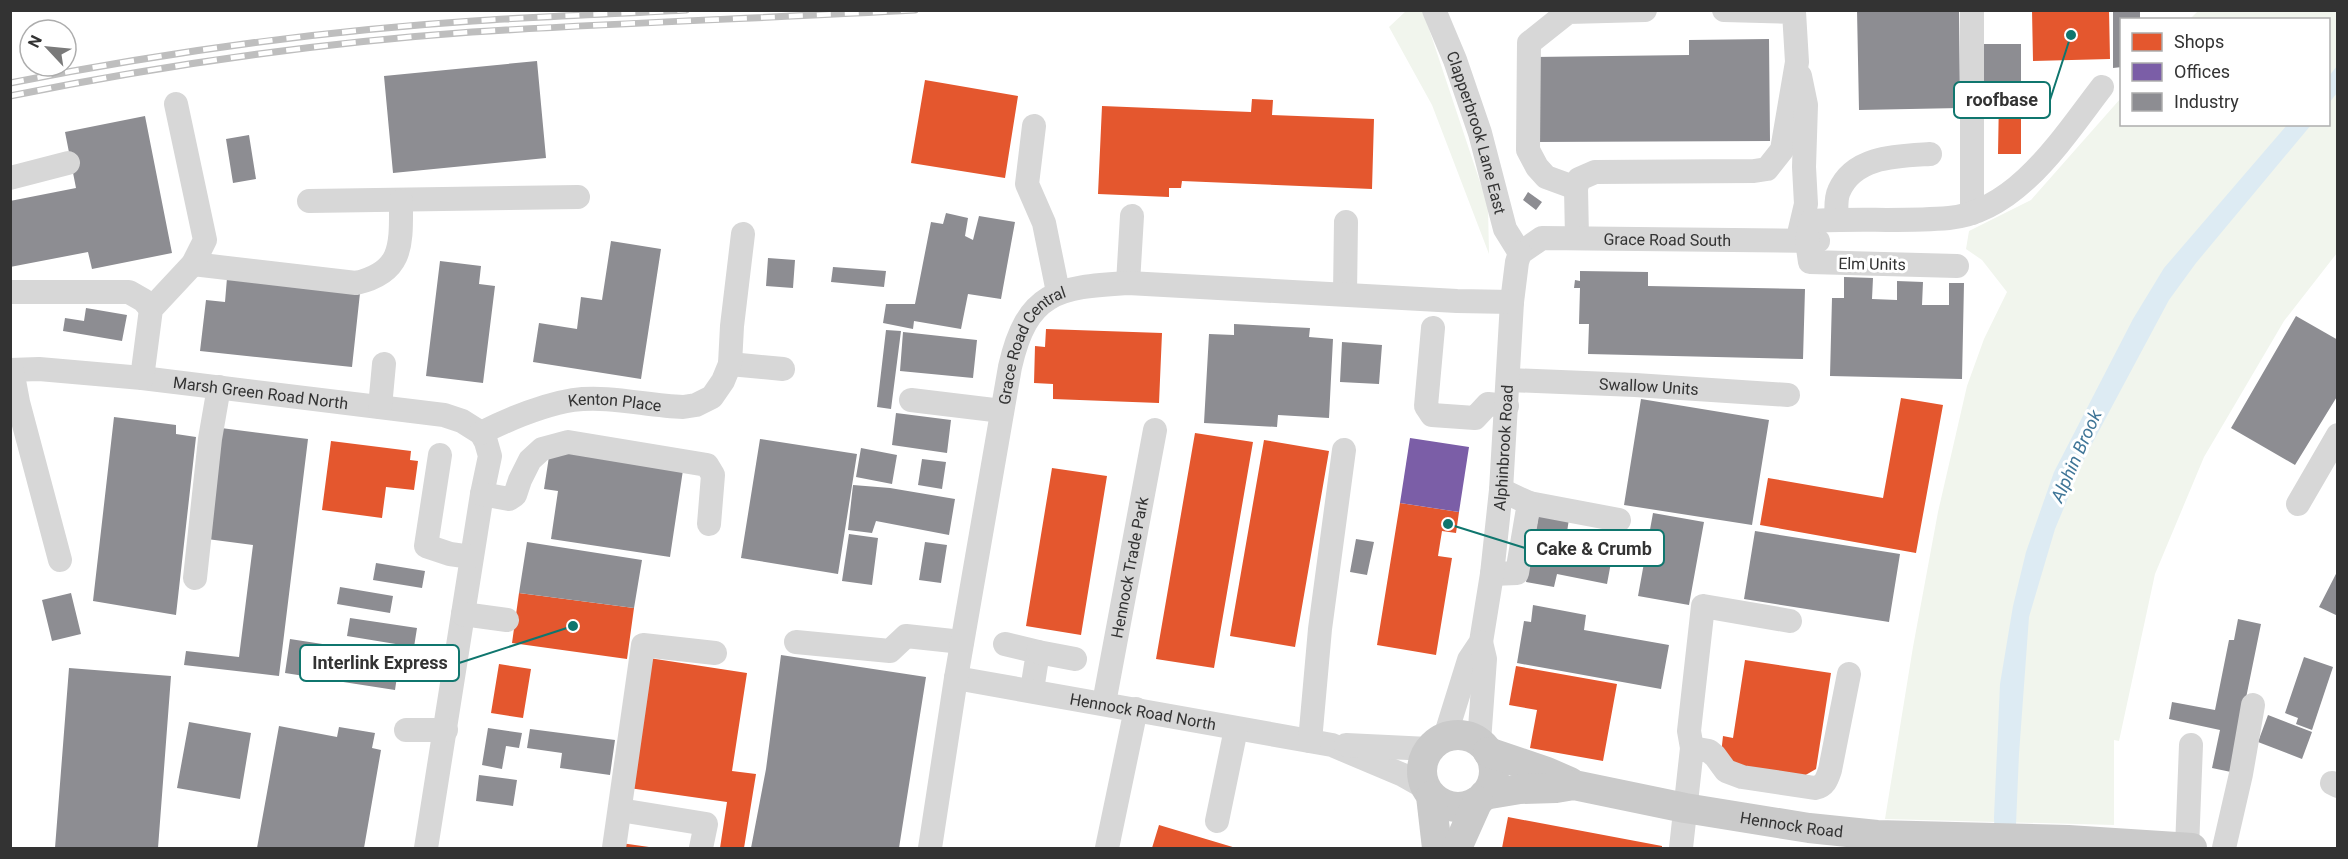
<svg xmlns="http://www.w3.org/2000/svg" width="2348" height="859" viewBox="0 0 2348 859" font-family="Roboto,sans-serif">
<rect width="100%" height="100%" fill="#fff"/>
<path fill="#f1f5ed" d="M1406 11H1423L1488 206 1489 254 1432 105 1389 27Z
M2198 11H2337V253L2284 321 2204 457 2155 574 2119 741 2114 740V825L1885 819 1913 647 1938 512 1967 386 1984 339 2007 292 1982 260 1966 249 1969 231 2031 200 2121 98 2122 124H2328V20L2190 19Z"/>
<path fill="#ddebf3" d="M2337 66V93L2329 103V76Z
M2287 125H2311L2196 263 2169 300 2086 455 2055 529 2029 617 2019 754 2015 848H1995L1994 817 2000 684 2013 606 2026 552 2054 472 2133 319 2164 268Z"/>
<path fill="#e4572e" d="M2032 10H2109L2110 59 2033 61Z
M925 80 1018 96 1005 178 911 163Z
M1999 97H2021V154H1998Z
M1252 99 1273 100 1272 115 1374 119 1372 189 1182 181 1181 188H1169V197L1098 194 1102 106 1251 112Z
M1046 329 1162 333 1159 403 1053 399V384L1034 383 1035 346 1045 347Z
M1901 398 1943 405 1916 553 1760 525 1768 478 1883 498Z
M1195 433 1253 442 1214 668 1156 659Z
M1264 440 1329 451 1295 647 1230 636Z
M331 441 411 451 410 460 418 461 414 490 386 487 382 518 322 510Z
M1052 468 1107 476 1081 635 1026 626Z
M1400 503 1459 512 1456 533 1442 531 1438 556 1452 558 1436 655 1377 645Z
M519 593 634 608 627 659 512 643Z
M649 658 747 673 732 771 756 774 744 848H720L727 802 629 788Z
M1745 660 1831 673 1816 769 1797 780 1734 770 1721 754 1723 736 1733 738Z
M499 664 531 669 523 718 491 713Z
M1516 666 1617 684 1603 761 1530 748 1537 710 1509 705Z
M1508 817 1662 846V848H1502Z
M1159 825 1236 848H1152Z
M621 843 649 847V848H620Z"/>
<path fill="#7b5ea7" d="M1410 438 1469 447 1459 512 1400 503Z"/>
<path fill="#8d8d92" d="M1857 10H1959L1960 108 1859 110Z
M2113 10H2140V20H2122V67L2113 68Z
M1769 39 1770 141 1535 142 1534 57 1689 55V40Z
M1975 44H2021V87L1976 88Z
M537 61 546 158 393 173 384 76Z
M145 116 172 253 92 269 88 252 10 267V201L76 188 65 132Z
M249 135 256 179 233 183 226 139Z
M1528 192 1542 202 1536 210 1523 200Z
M946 213 968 218 965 236 973 240 979 216 1015 222 1001 299 968 294 961 329 914 321 913 329 883 323 886 304H915L931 222 943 224Z
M611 241 661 249 641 379 533 362 539 323 577 329 581 297 602 300Z
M768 258 795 260 793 288 766 286Z
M440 261 481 266 479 284 495 286 483 383 426 376Z
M833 267 886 271 884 287 831 282Z
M1580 271 1648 272V286L1805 289 1803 359 1588 354 1589 324H1579L1580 288H1574L1575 280 1580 281Z
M1844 277 1873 278 1872 299 1897 300V281L1923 282 1922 305H1949V283H1964L1962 379 1830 376 1832 298H1844Z
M227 278 360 293 352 367 200 351 206 300 225 302Z
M86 308 127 315 122 341 63 331 65 318 84 321Z
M2296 316 2338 340V395L2295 465 2231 428Z
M1234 324 1310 328 1309 337 1333 339 1329 418 1278 415 1277 427 1204 423 1209 334 1234 335Z
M886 330 901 331 891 409 877 407Z
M903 332 977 340 973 378 900 371Z
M1342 342 1382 345 1379 384 1340 382Z
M1641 399 1769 420 1752 525 1624 505Z
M896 413 951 420 947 453 892 445Z
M114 417 176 425V434L196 437 176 615 93 601Z
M221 428 308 439 279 676 184 665 186 651 239 657 253 545 207 539Z
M760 439 857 454 838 574 741 558Z
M861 448 897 455 892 484 856 477Z
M550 450 683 470 670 557 551 539 558 491 544 489Z
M922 459 946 462 942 489 918 485Z
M853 485 890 488 955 499 949 535 876 521 872 533 848 530Z
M1653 513 1704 522 1689 605 1638 596Z
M1539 514 1569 519 1567 532 1615 541 1607 584 1557 574 1554 587 1526 582Z
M1755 531 1900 554 1889 622 1744 599Z
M849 534 878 538 872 585 842 581Z
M1356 539 1374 542 1367 575 1350 572Z
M527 542 642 560 634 608 519 593Z
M925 542 947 545 941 583 919 580Z
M376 563 425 571 422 588 373 580Z
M2338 570V616L2319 607Z
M340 587 393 596 390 613 337 604Z
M71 593 81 634 52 641 42 600Z
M1533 605 1586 615 1584 630 1669 645 1661 689 1517 663 1524 621 1531 622Z
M350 618 417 628 414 647 347 636Z
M2238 619 2261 624 2231 772 2212 768 2220 730 2169 719 2172 702 2215 710 2229 640H2234Z
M290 639 400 656 395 690 285 673Z
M781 655 926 677 899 848H751L766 769Z
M2304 657 2333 667 2312 730 2296 724 2298 718 2285 713Z
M69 668 171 676 158 848H55Z
M2268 715 2312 732 2302 759 2258 742Z
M189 722 251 733 240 799 177 788Z
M279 726 337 737 339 727 375 733 372 748 381 750 364 848H257Z
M488 728 522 733 519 748 506 746 502 769 482 765Z
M530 729 615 740 610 775 560 768 562 753 527 748Z
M479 775 517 780 513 806 476 801Z"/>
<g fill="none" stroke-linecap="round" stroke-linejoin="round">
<g stroke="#d7d7d7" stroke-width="24">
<path id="s1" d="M1434 10 1455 60 1480 133 1505 229 1520 253"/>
<path d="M1972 10V213"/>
<path d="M1034 126 1027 184 1044 223 1058 292"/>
<path d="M10 178 68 163"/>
<path d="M1576 188 1546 177 1537 167 1528 150 1529 43 1568 12 1645 10"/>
<path d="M309 201 578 197"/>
<path d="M1836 219C1837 211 1835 199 1839 191 1854 156 1897 156 1930 154"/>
<path d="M1577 238 1576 188 1579 179 1595 172 1754 171 1767 169 1782 150 1797 62 1794 12 1724 10"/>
<path d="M1798 238 1806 204 1804 167 1806 105 1800 76"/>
<path id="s2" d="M1520 253 1542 238 1818 241"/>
<path d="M193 264 356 283C404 272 401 244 401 201"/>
<path d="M1957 266 1810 262 1807 241 1811 221C1857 218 1903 222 1949 218 2017 212 2064 136 2102 87"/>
<path d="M1128 283 1132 216"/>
<path d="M10 292H129L143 300 151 309"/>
<path d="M1345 294 1346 222"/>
<path d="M1433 328 1426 406 1432 415 1475 418 1488 404 1507 406"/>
<path d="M730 364 783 369"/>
<path id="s3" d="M10 370 39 369 142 378 444 415 462 421 481 433 486 442 490 456 482 494 426 848"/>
<path d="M12 370 18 402 60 560"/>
<path d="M142 378 151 309 193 264 205 240 176 104"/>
<path id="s4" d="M1509 380 1635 385 1788 395"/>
<path d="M911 400 1002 411"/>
<path d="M380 407 384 364"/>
<path id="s5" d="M481 433C509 419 542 405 573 400 609 395 647 406 683 407L696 405 712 397 723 381 730 364 732 326 743 234"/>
<path d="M440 455 426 546 450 554 471 557"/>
<path d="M482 494 509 499 515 495 520 480 530 460 542 449 568 442 707 465 713 475 709 524"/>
<path d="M1529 503 1619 520"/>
<path d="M2298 504 2338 435"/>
<path d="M1492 574 1517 573 1529 503 1501 490"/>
<path d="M195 578 210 439 219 387"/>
<path d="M463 614 507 620"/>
<path d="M796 642 890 651 906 636 962 642"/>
<path d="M1005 644 1038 652 1032 690"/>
<path d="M1038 652 1075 659"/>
<path id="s6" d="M956 678 1332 745 1403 775 1426 788"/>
<path id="s7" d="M1104 703 1155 430"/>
<path d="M406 730H446"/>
<path id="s8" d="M1445 737 1469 660 1481 642 1492 574 1501 490 1512 302 1517 262 1520 253"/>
<path d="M1310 741 1320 629 1344 450"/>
<path d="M1479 742 1485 659 1481 642"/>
<path d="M1346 745 1429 749"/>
<path d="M1692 748 1689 731 1703 606 1790 621"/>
<path d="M2332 783 2338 786"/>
<path d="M620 810 706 824 701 848"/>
<path d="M1217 821 1236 729"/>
<path d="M614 848 643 645 715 653"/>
<path id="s9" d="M930 848 956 678 1010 367C1027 292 1057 287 1128 283L1457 301 1512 302"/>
<path d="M1107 848 1136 709"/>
<path d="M1681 848 1692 748 1709 751 1715 756 1726 771 1742 777 1815 788C1825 786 1827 779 1830 770L1849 674"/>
<path d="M2187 848 2191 745"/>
<path d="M2224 848 2241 774 2253 705"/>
</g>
<g stroke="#cacaca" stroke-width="30">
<circle cx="1458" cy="771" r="36"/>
<path d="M1488 752 1547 772 1570 782"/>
<path id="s10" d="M1484 795 1520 789 1556 788 1574 785 1685 808 1809 828 1877 835 2068 840 2192 848"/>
<path d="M1431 796 1437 848"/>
<path d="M1457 848 1478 801"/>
</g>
<defs>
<path id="rail" d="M10 83C162 53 318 31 473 21 544 16 615 14 686 10
M10 96C163 65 317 43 472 32 619 23 767 18 915 10"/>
</defs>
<use href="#rail" stroke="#bebebe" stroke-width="7"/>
<use href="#rail" stroke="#fff" stroke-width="4.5" stroke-dasharray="14" stroke-linecap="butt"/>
</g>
<g text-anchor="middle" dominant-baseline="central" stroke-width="6" stroke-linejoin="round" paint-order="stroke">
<g font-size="16" fill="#333" stroke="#fff">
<text stroke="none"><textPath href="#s1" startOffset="130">Clapperbrook Lane East</textPath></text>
<text stroke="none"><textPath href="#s2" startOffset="152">Grace Road South</textPath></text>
<text transform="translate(1872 264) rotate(1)">Elm Units</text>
<text stroke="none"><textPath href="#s9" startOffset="518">Grace Road Central</textPath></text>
<text stroke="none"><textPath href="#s4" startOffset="140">Swallow Units</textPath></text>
<text stroke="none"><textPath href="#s3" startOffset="252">Marsh Green Road North</textPath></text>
<text stroke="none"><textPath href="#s5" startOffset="140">Kenton Place</textPath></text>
<text stroke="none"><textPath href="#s8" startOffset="298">Alphinbrook Road</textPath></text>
<text stroke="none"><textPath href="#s7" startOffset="138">Hennock Trade Park</textPath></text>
<text stroke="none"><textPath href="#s6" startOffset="190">Hennock Road North</textPath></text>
<text stroke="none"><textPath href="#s10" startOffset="312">Hennock Road</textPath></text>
</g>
<g font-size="18" font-style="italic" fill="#3f7597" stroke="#fff">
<text transform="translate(2076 456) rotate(-66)">Alphin Brook</text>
</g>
</g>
<path fill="none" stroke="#0f766e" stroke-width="2" d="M2071 35L2050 100M1448 524L1525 548M573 626L459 663"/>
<g fill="#0f766e" stroke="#fff" stroke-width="2">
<circle cx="2071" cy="35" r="6"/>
<circle cx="1448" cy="524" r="6"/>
<circle cx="573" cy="626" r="6"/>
</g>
<g fill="#fff" stroke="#0f766e" stroke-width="2">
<rect x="1954" y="82" width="96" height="36" rx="6"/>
<rect x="1525" y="530" width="139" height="36" rx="6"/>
<rect x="300" y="645" width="159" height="36" rx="6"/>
</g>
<g font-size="18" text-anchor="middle" font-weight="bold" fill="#333">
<text x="2002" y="106">roofbase</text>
<text x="1594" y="555">Cake &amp; Crumb</text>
<text x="380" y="669">Interlink Express</text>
</g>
<rect width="2348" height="859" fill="none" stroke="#333333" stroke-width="24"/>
<rect x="2120" y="18" width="210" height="108" fill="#ffffff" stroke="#adadad" stroke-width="1.5"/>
<rect x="2132" y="33" width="30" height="18" fill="#e4572e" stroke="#adadad" stroke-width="1.5"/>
<text x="2174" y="48" font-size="18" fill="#333333">Shops</text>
<rect x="2132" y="63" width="30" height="18" fill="#7b5ea7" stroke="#adadad" stroke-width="1.5"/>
<text x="2174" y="78" font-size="18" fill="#333333">Offices</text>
<rect x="2132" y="93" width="30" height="18" fill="#8d8d92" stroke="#adadad" stroke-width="1.5"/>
<text x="2174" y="108" font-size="18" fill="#333333">Industry</text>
<g transform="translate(48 48) rotate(296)"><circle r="28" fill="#ffffff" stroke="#adadad" stroke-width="1.5"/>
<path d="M0-4.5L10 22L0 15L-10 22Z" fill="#7a7a7a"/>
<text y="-9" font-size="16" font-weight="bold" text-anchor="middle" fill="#333333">N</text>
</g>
</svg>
